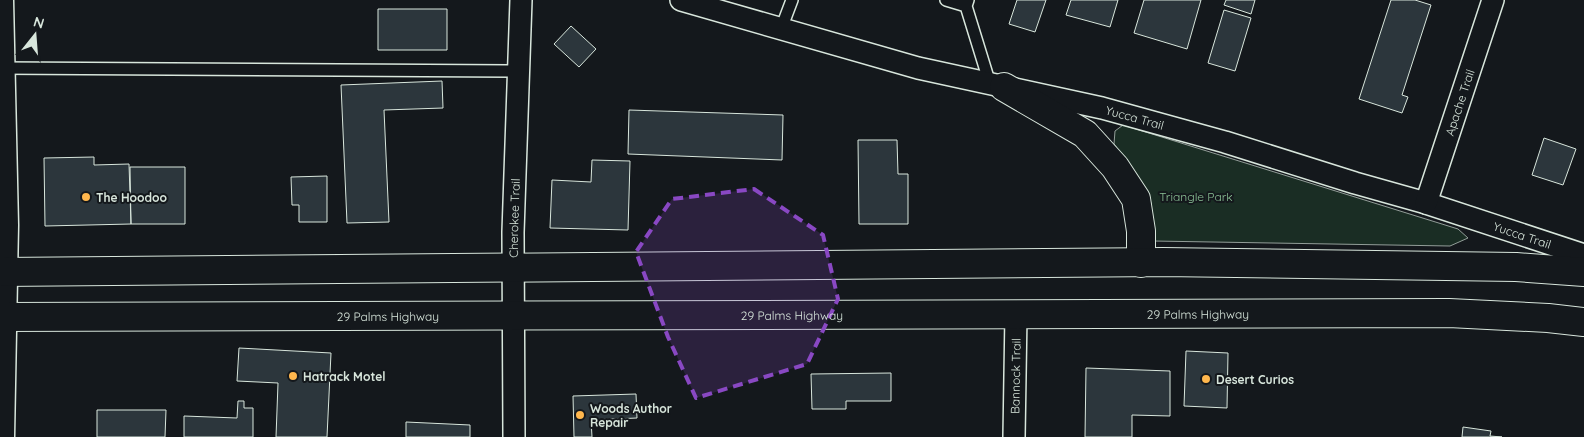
<svg xmlns="http://www.w3.org/2000/svg" width="1584" height="437" viewBox="0 0 1584 437" font-family="Quicksand,sans-serif">
<rect width="100%" height="100%" fill="#14181c"/>
<path fill="#1a2d24" stroke="#939e99" d="M1123 125 1458 229 1468 238 1450 246 1153 241 1151 203 1137 176 1114 144 1115 131Z"/>
<path fill="#2c363c" stroke="#d8e6dc" d="M1017 0H1046L1035 32 1009 24Z
M1071 0H1118L1110 27 1066 15Z
M1144 0H1201L1187 49 1134 33Z
M1226 0H1255L1251 14 1224 5Z
M1391 0H1415L1431 5 1402 95 1408 97 1402 113 1359 99Z
M378 9H447V50H378Z
M1224 10 1251 18 1235 71 1208 63Z
M571 26 596 49 579 67 554 44Z
M442 81 443 108 384 110 389 222 347 223 341 85Z
M629 110 783 115 782 160 628 154Z
M1544 138 1576 149 1563 185 1532 175Z
M858 140H897L898 174H908V224H859Z
M94 157V165L129 164 131 224 45 226 44 158Z
M592 160 630 161 628 230 550 228 552 180 591 182Z
M130 167H185V224H131Z
M327 176V222H299V205H292L291 177Z
M239 348 331 353 327 437H276L278 383 237 381Z
M1186 351 1228 353 1227 408 1184 406Z
M1086 368 1170 371V416L1132 415V437H1085Z
M891 373V401H846V409H812L811 374Z
M636 394 637 418 591 420 592 437H574L573 396Z
M238 401H244V408H253V437H184V416L237 418Z
M97 410H166L165 437H97Z
M406 422 470 425V437H406Z
M1463 427 1491 431 1490 436 1502 437H1462Z"/>
<g fill="none" stroke-linecap="round" stroke-linejoin="round">
<defs>
<path id="service" d="M946 0 966 6 968 0
M966 6 990 84
M781 29 792 0
M0 68 518 71"/>
<g id="minor">
<path id="s1" d="M681 0 918 68 1102 108 1225 142 1355 183 1426 203 1584 255"/>
<path id="s2" d="M1426 203 1493 0"/>
<path id="s3" d="M514 437 513 232 521 0"/>
<path id="s4" d="M1014 437 1016 314"/>
</g>
<path id="tertiary" d="M0 0 5 225 1 437"/>
<g id="primary">
<path d="M1004 87 1085 134 1115 167 1136 199 1141 231V263"/>
<path d="M0 272 1163 262 1516 267 1584 272"/>
<path id="s5" d="M0 317 1449 313 1548 318 1584 322"/>
</g>
</defs>
<use href="#service" stroke="#d8e6dc" stroke-width="14"/>
<use href="#minor" stroke="#d8e6dc" stroke-width="24"/>
<use href="#tertiary" stroke="#d8e6dc" stroke-width="29"/>
<use href="#primary" stroke="#d8e6dc" stroke-width="30"/>
<use href="#service" stroke="#14181c" stroke-width="11"/>
<use href="#minor" stroke="#14181c" stroke-width="21"/>
<use href="#tertiary" stroke="#14181c" stroke-width="26"/>
<use href="#primary" stroke="#14181c" stroke-width="28"/>
</g>
<path fill="#8948c3" fill-opacity="0.2" stroke="#8948c3" stroke-width="4" stroke-dasharray="10 6" stroke-linejoin="round" d="M754 189 823 235 838 299 807 364 696 398 668 337 636 252 672 199Z"/>
<g fill="#ffb74d" stroke="#14181c" stroke-width="2">
<circle cx="86" cy="197" r="5"/>
<circle cx="293" cy="376" r="5"/>
<circle cx="1206" cy="379" r="5"/>
<circle cx="580" cy="415" r="5"/>
</g>
<g text-anchor="middle" dominant-baseline="central" stroke-width="4" stroke-linejoin="round" paint-order="stroke">
<g font-size="12" fill="#d8e6dc" stroke="#14181c">
<text stroke="none"><textPath href="#s2" startOffset="106">Apache Trail</textPath></text>
<text stroke="none"><textPath href="#s1" startOffset="469">Yucca Trail</textPath></text>
<text stroke="none"><textPath href="#s3" startOffset="219">Cherokee Trail</textPath></text>
<text stroke="none"><textPath href="#s1" startOffset="874">Yucca Trail</textPath></text>
<text stroke="none"><textPath href="#s5" startOffset="1198">29 Palms Highway</textPath></text>
<text stroke="none"><textPath href="#s5" startOffset="792">29 Palms Highway</textPath></text>
<text stroke="none"><textPath href="#s5" startOffset="388">29 Palms Highway</textPath></text>
<text stroke="none"><textPath href="#s4" startOffset="61">Bannock Trail</textPath></text>
</g>
<g font-size="12" fill="#8ac095" stroke="#14181c">
<text x="1196" y="196">Triangle Park</text>
</g>
<g font-size="12" font-weight="bold" fill="#d8e6dc" stroke="#14181c" text-anchor="start">
<text x="96" y="197">The Hoodoo</text>
<text x="303" y="376">Hatrack Motel</text>
<text x="1216" y="379">Desert Curios</text>
<text x="590" y="408">Woods Author<tspan x="590" dy="14">Repair</tspan></text>
</g>
</g>
<g transform="translate(35 35) rotate(17)" stroke="#14181c" stroke-width="4" paint-order="stroke">
<path d="M0-4L9 19L0 12L-9 19Z" fill="#d8e6dc"/>
<text y="-8" font-size="14" font-weight="bold" text-anchor="middle" fill="#d8e6dc">N</text>
</g>
</svg>
